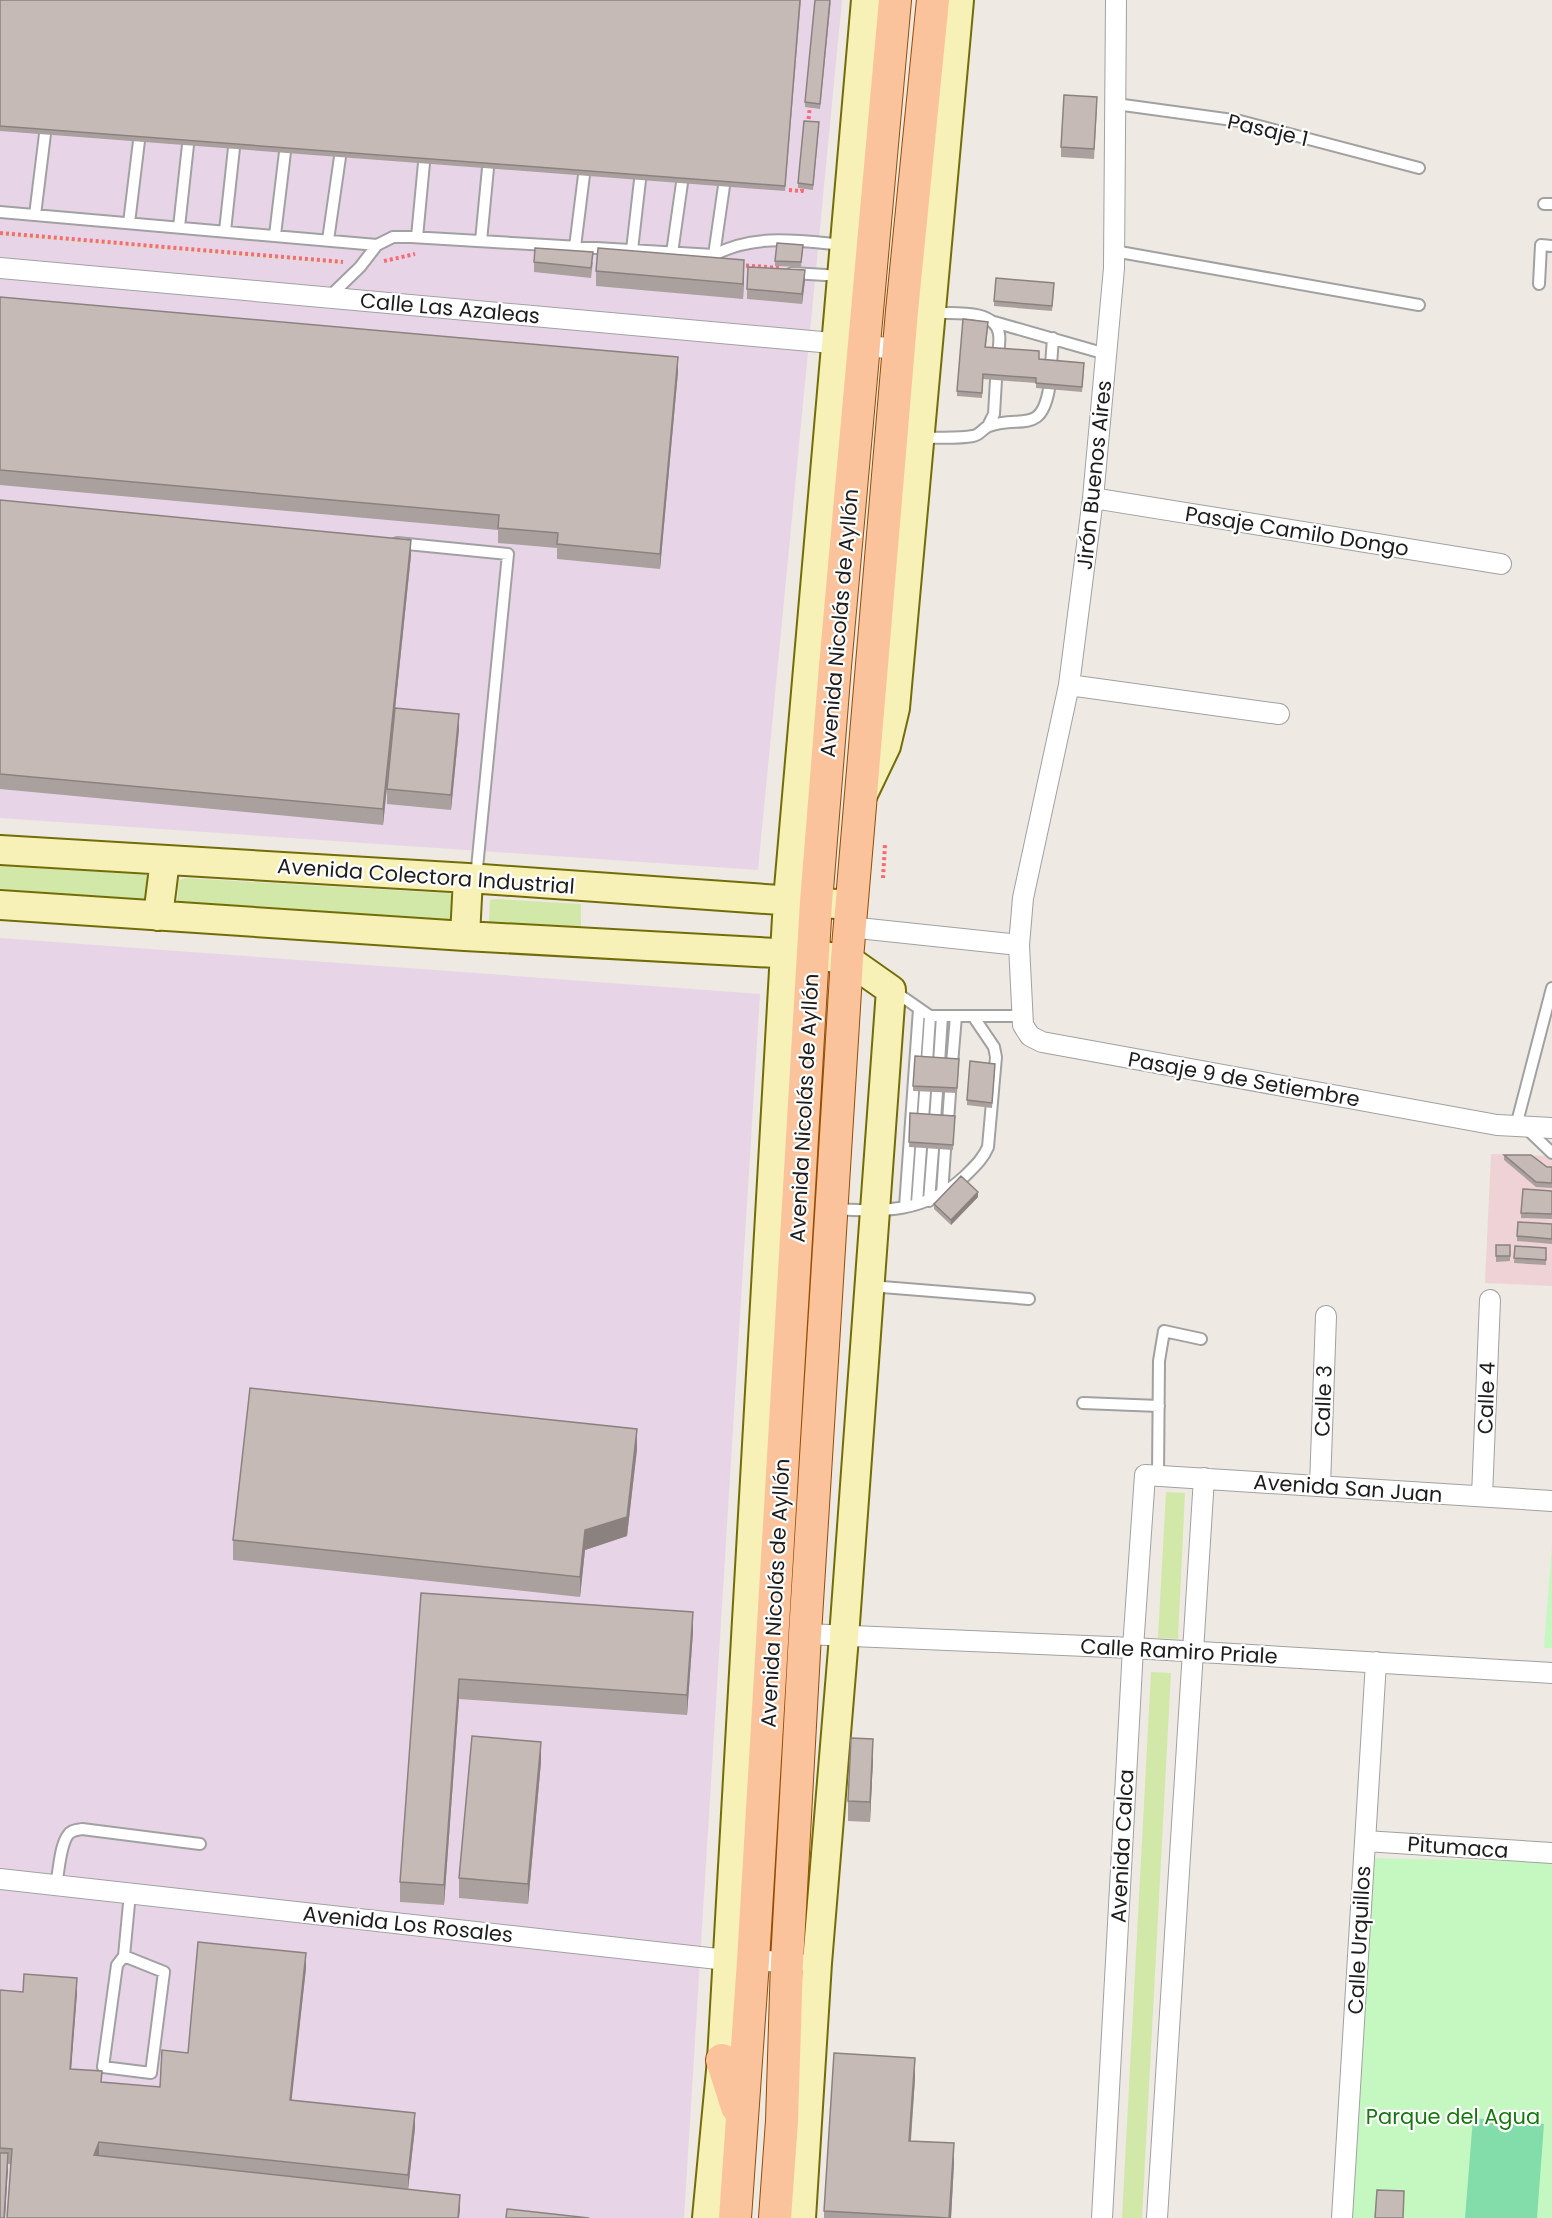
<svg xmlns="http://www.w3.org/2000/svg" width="1552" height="2218" viewBox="0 0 1552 2218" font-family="Poppins,sans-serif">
<rect width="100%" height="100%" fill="#eee9e3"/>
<path fill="#efd2d6" d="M1491 1154 1552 1156V1286L1485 1283Z"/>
<path fill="#e7d5e7" d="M0 0H842L758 870 0 818Z
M0 938 760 994 684 2218H0Z"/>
<path fill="#d2e8a9" d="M0 234 341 263V264L0 235Z
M0 865 153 875 155 903 0 893Z
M185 878 458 894 461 922 181 906 177 902 179 880Z
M496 899 581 904V931L492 925 489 922 490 900Z
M1166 1492 1185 1493 1178 1639 1158 1638Z
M1151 1672 1171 1673 1142 2218H1122Z"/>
<path fill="#c4f8c0" d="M1552 1545V1648H1544Z
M1371 1858 1552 1862V2218H1347Z"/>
<path fill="#82ddab" d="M1473 2118 1544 2124 1537 2218H1465Z"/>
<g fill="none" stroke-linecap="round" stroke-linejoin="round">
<defs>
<path id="lane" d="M1116 104 1240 121 1419 168
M1544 204H1552
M0 212 377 245 393 237H411L714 255C755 233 800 241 845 245
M35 215 45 134
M129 223 139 141
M179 227 188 145
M225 231 234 148
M275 235 285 152
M417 237 424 163
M328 240 340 157
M481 241 488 168
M575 247 584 175
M632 250 640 180
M1114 251 1419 305
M672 253 682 183
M715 259 714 255 724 186
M792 273 842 276
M1539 284 1541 245 1552 246
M329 297 360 267 377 245
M932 313C952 314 995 308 999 334 1000 340 999 347 998 353
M994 322 1106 354
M1051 365 1053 338
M988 426 994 414 996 380
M921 438C938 437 957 439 973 436 980 435 983 428 989 426 1021 415 1041 435 1049 389
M397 543 508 554 476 878
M894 991 930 1016 927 1062
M930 1016H1021
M939 1063 942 1016
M952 1064 956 1016
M923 1119 925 1092
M935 1120 937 1092
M948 1121 950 1093
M1516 1126 1552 988
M1525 1127 1552 1153
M942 1195 945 1150
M929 1201 933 1149
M917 1203 921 1148
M905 1207 919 1009
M833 1209C883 1212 926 1213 965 1176 974 1167 983 1159 988 1147L996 1057 994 1047 973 1016
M870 1286 1029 1299
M1083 1403 1159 1406
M1158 1475 1159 1361 1164 1331 1201 1339
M56 1885C59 1871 60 1845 68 1835 71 1830 77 1830 82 1829L200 1844
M124 1956 164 1972 151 2073 103 2067 117 1965 124 1956 130 1893"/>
<path id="street" d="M1116 0 1114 268 1093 498 1069 685 1023 898 1019 945 1023 1025 1030 1036 1042 1042 1497 1125 1552 1128
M0 268 899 349
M1093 498 1501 564
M1069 685 1279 714
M849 927 1019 945
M1320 1486 1326 1316
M1482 1496 1490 1300
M805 1634 1133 1648 1552 1673
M1365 1841 1552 1853
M0 1879 727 1960 797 1962
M1102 2218 1133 1648 1145 1475 1552 1501
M1157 2218 1204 1478
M1342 2218 1376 1662"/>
<path id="secondary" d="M863 794 886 746 895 708 959 0
M0 850 468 878 851 905
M0 905 465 936 812 955 847 959 891 990 844 1637 817 1963 801 2218
M158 916 165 860
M465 936 468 878
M707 2218 722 2060 788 900 866 0"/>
<path id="primary" d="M722 2060 737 2107
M735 2218 753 1961 816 902 835 666 895 0
M775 2218 782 2121 787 1962 805 1634 847 959 902 311 933 0"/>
</defs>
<use href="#lane" stroke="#a1a1a1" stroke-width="14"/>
<use href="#street" stroke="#a1a1a1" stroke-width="22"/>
<use href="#secondary" stroke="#726d06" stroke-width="32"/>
<use href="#primary" stroke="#944d02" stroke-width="34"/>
<path stroke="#f86b72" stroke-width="4" stroke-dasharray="3 3" stroke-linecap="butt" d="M808 125 810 105
M789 190 802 191V186
M0 233 343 262
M384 261 415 254
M740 265 780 268
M883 878 885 845"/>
<use href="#lane" stroke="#fff" stroke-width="10"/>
<use href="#street" stroke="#fff" stroke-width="20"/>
<use href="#secondary" stroke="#f8f1b7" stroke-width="28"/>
<use href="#primary" stroke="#fac39c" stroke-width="32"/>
</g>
<path fill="#aaa09d" d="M0 0H801L785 191 0 131Z
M831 0 820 109 805 107V102Z
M1097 107 1094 159 1061 157V147Z
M819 127 813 190 798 188V183Z
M803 250 801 267 775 266V261Z
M534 262H593L591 278 534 272Z
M596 271 744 275 743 299 596 286Z
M805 280 802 304 747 299V289Z
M1054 288 1052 311 994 306V301Z
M0 297 678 372 660 569 557 559V548L498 543V530L0 485Z
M988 327 986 347 1084 369 1082 392 1036 388V383L983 379 982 398 957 396V391Z
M0 500 411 555 383 825 0 789Z
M459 729 451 810 387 804V789Z
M959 1064 957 1093 913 1091V1086Z
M995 1069 992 1108 967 1105V1100Z
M910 1113 955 1116 953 1150 909 1147Z
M1504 1155 1547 1167H1552V1188L1536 1187 1504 1160Z
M1552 1191V1219L1521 1218V1213Z
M978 1197 951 1225 934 1209V1204Z
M1552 1224V1244L1517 1241V1236Z
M1496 1245H1510V1261L1496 1262Z
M1515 1246 1546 1248V1265L1514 1263Z
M637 1449 627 1536 585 1550 580 1597 233 1560V1540Z
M421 1593 693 1632 687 1715 459 1699 444 1905 400 1902V1882Z
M873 1759 870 1822 848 1821V1801Z
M541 1762 528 1904 459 1898V1878Z
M306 1968 291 2100 415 2128 408 2189 460 2210 8 2164 5 2218H0V1990L23 1992 77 1993 71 2069 102 2083 160 2087 188 2053Z
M915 2078 911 2141 954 2163 951 2218H824V2211Z"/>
<path fill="#8b8280" d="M744 260V275L743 299V284Z
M805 270V280L802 304V294Z
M678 357V372L660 569V554Z
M411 540V555L383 825V809Z
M459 714V729L451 810V795Z
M978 1192V1197L951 1225V1220Z
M637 1429V1449L627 1536 585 1550 580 1597V1577L585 1530Z
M693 1612V1632L687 1715V1695Z
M459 1679V1699L444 1905V1885Z
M873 1739V1759L870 1822V1802Z
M541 1742V1762L528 1904V1884Z
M306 1953V1968L290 2115V2100Z
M77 1978V1993L70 2084V2069Z
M915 2058V2078L909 2161V2141Z
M415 2113V2128L408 2190V2175Z
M99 2142V2157L94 2155Z
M954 2143V2163L951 2218H949Z
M8 2153V2168L5 2218H4Z
M460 2195V2210L459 2218H458Z"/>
<path fill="#c6bab7" stroke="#8b8280" stroke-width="1.5" d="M0 0H800L785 186 0 126Z
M815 0H830L820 104 805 102Z
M1064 95 1097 97 1094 149 1061 147Z
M804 121 819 122 813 185 798 183Z
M777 243 803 245 801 262 775 261Z
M535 248 593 252 591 268 534 262Z
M598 248 744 260 743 284 596 271Z
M748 267 805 270 802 294 747 289Z
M996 278 1054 283 1052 306 994 301Z
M0 297 678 357 660 554 557 544 558 533 498 528 499 515 0 470Z
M963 319 988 322 985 347 1039 351V359L1084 363 1082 387 1036 383V378L983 374 982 393 957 391Z
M0 500 411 540 383 809 0 774Z
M395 708 459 714 451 795 387 789Z
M915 1056 959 1059 957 1088 913 1086Z
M970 1061 995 1064 992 1103 967 1100Z
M910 1113 955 1116 953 1145 909 1142Z
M1504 1155H1531L1547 1167H1552V1183L1536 1182Z
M961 1176 978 1192 951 1220 934 1204Z
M1523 1189 1552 1191V1214L1521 1213Z
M1518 1222 1552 1224V1239L1517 1236Z
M1496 1245H1510V1256H1496Z
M1515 1246 1546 1248V1260L1514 1258Z
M250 1388 637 1429 627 1517 585 1530 580 1577 233 1540Z
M421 1593 693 1612 687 1695 459 1679 444 1885 400 1882Z
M472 1736 541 1742 528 1884 459 1878Z
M851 1738 873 1739 870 1802 848 1801Z
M198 1942 306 1953 290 2100 415 2113 408 2175 99 2142 94 2155 460 2195 458 2218H7L12 2149 0 2148V1990L23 1992 24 1974 77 1978 70 2069 102 2071 101 2082 160 2087 162 2050 188 2053Z
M834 2053 915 2058 909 2141 954 2143 949 2218 824 2211Z
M0 2153H8L4 2218H0Z
M1377 2190 1404 2191 1403 2218H1375Z
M507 2209 589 2218H506Z"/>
<g text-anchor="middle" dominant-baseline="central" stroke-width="4.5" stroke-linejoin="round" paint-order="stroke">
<g font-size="21" fill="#1d1d1d" stroke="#fff">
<text transform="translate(1268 130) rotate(13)">Pasaje 1</text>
<text transform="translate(450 308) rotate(5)">Calle Las Azaleas</text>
<text transform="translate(1094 475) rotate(-84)">Jirón Buenos Aires</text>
<text transform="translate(1297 531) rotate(9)">Pasaje Camilo Dongo</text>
<text transform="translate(839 623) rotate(-85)">Avenida Nicolás de Ayllón</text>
<text transform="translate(426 876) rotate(4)">Avenida Colectora Industrial</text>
<text transform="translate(1244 1079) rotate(10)">Pasaje 9 de Setiembre</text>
<text transform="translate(804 1108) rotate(-87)">Avenida Nicolás de Ayllón</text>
<text transform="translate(1486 1398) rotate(-88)">Calle 4</text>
<text transform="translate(1323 1401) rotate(-88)">Calle 3</text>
<text transform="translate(1348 1488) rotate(4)">Avenida San Juan</text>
<text transform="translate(775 1593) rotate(-87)">Avenida Nicolás de Ayllón</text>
<text transform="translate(1179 1651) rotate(3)">Calle Ramiro Priale</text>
<text transform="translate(1122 1846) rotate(-87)">Avenida Calca</text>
<text transform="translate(1458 1847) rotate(4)">Pitumaca</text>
<text transform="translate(408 1924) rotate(6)">Avenida Los Rosales</text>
<text transform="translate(1359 1940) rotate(-87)">Calle Urquillos</text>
</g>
<g font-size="21" fill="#157a0d" stroke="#fff">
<text x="1453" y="2116">Parque del Agua</text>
</g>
</g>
</svg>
